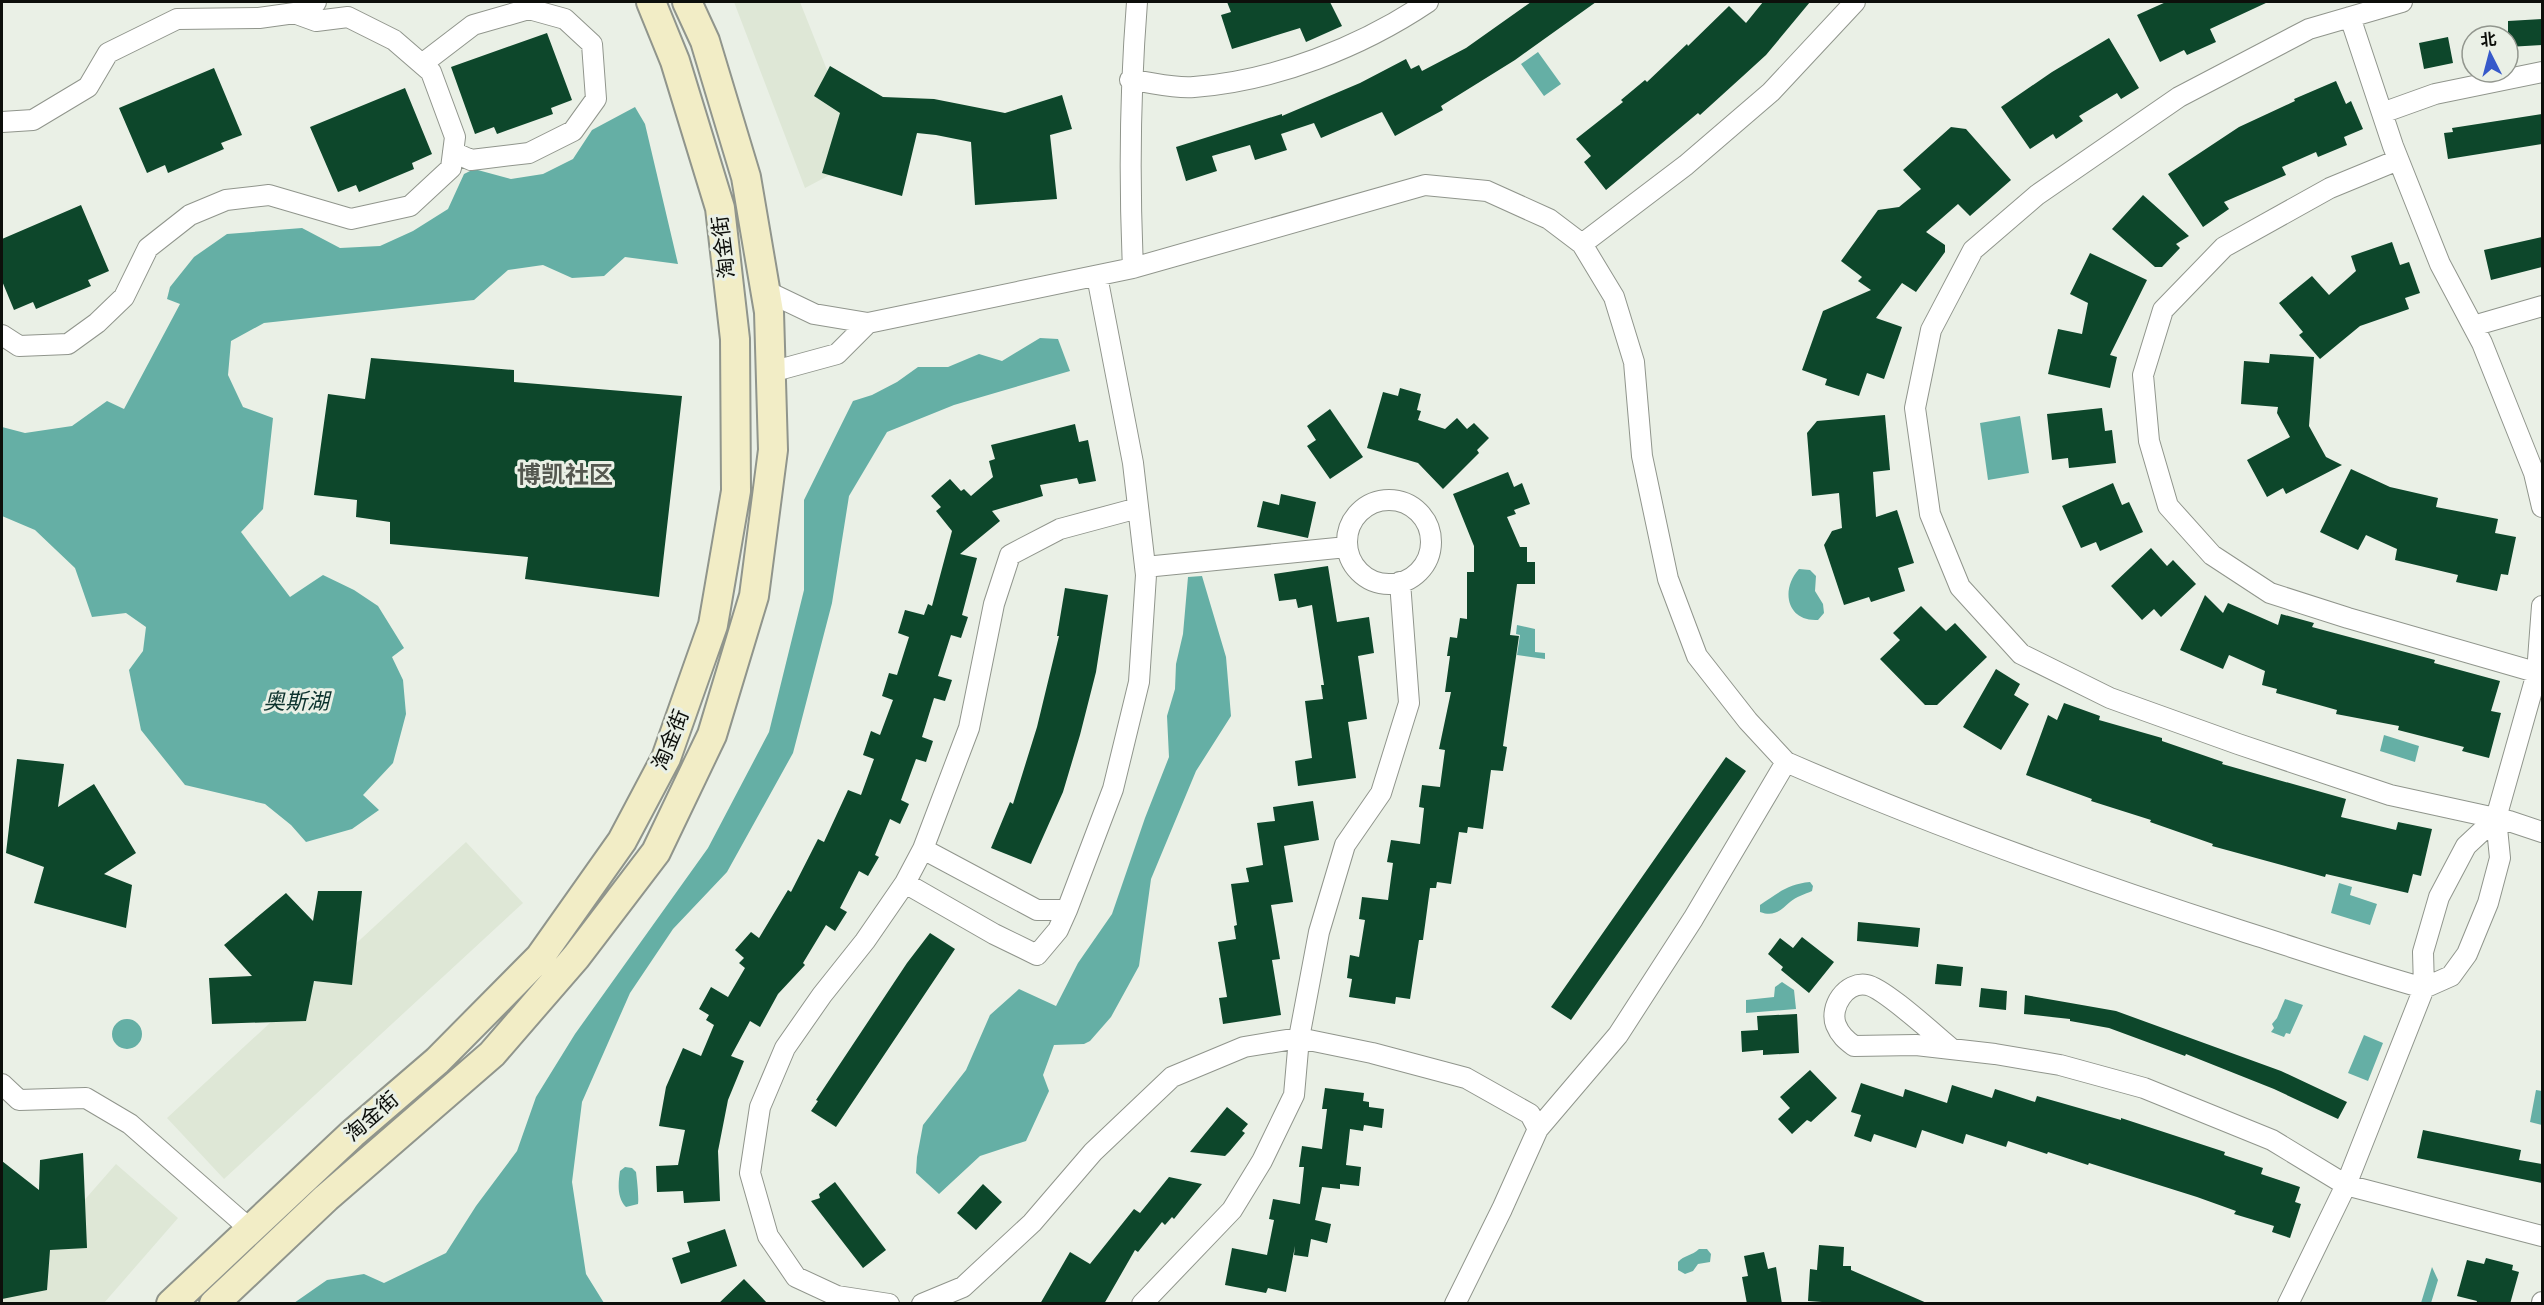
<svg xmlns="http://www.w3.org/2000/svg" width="2544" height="1305" viewBox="0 0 2544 1305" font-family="'Sofia Sans Condensed','Noto Sans SC',sans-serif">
<rect width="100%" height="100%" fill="#eaf0e6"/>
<path fill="#dee7d6" d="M734 2H800L862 158 805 188Z
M466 842 523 903 224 1179 167 1118Z
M116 1164 178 1218 104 1303 2 1304V1294Z"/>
<path fill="#65afa5" d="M1538 52 1561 84 1544 96 1521 64Z
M635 107 645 124 678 264 625 257 604 276 572 278 543 265 508 270 474 300 264 323 231 341 228 375 243 407 273 418 263 509 241 532 290 597 323 575 354 590 378 606 404 648 392 657 403 680 406 714 393 763 363 795 379 810 352 829 306 842 291 825 265 804 185 785 141 730 129 670 143 651 146 627 126 613 92 617 75 568 35 530 2 516V427L25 433 72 426 107 401 124 409 180 304 167 299 170 287 194 257 227 234 302 228 340 248 380 246 413 231 448 209 464 174 474 169 511 179 543 174 573 159 592 130Z
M1040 338 1058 339 1070 371 954 405 887 432 849 496 832 603 793 753 727 872 673 929 630 993 582 1102 572 1182 586 1274 604 1303H294L327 1280 364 1274 384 1283 446 1253 476 1206 517 1151 536 1097 575 1034 708 848 769 732 804 590V500L853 401 872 395 897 382 918 367H948L979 354 1002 361Z
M2020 416 2029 473 1988 480 1980 423Z
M1799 569 1810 570 1816 576 1815 591 1823 604 1824 613 1818 620C1787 622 1780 590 1799 569Z
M1202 576 1226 657 1231 716 1196 771 1151 879 1139 966 1111 1017 1090 1041 1084 1044 1054 1045 1043 1075 1049 1091 1026 1141 980 1156 939 1194 916 1173 917 1157 923 1125 966 1070 990 1015 1019 989 1056 1006 1078 963 1112 914 1145 818 1169 757 1167 716 1175 689 1176 664 1183 634 1188 577Z
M1517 625 1535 629V652L1545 653V659L1517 655 1520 635 1516 634Z
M2384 735 2419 746 2415 762 2380 751Z
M1810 882 1813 886 1812 891C1805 894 1796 897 1790 902 1780 911 1774 917 1760 912V905C1778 893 1788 884 1810 882Z
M2339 883 2352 887 2350 895 2377 904 2370 925 2331 913Z
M1782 982 1794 990 1796 1009 1746 1013V1000L1774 997 1775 987Z
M2285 999 2303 1005 2290 1034 2286 1033 2284 1037 2271 1032 2274 1028 2272 1024 2277 1018Z
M112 1034a15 15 0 1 1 30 0a15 15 0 1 1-30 0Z
M2364 1035 2383 1043 2368 1081 2348 1073Z
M2536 1090 2542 1091V1125L2530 1122Z
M625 1167 632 1168 636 1172C637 1180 639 1198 638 1204L626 1207C617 1198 618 1184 620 1171Z
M1699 1249H1707L1711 1254 1710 1262 1698 1264 1693 1271 1685 1274 1678 1270V1262C1684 1255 1692 1256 1699 1249Z
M2432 1267 2438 1280 2431 1303H2421Z"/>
<path fill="#0d472b" d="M1227 2H1330L1342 26 1306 42 1300 28 1232 49 1221 15 1231 12Z
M1531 2H1596L1515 60 1441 106 1443 110 1395 136 1382 112 1321 138 1314 123 1281 134 1287 150 1255 160 1250 145 1212 156 1217 171 1186 181 1176 147 1282 114V116L1360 83 1406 59 1411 69 1419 65 1422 71 1466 48Z
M1763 2H1810L1766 55 1743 76 1700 115 1698 113 1606 190 1584 162 1591 156 1576 139 1623 102 1621 100 1645 80 1647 82 1687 44 1688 46 1729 6 1746 23Z
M2166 2H2268L2210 29 2216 42 2187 55 2184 50 2160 62 2137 15Z
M2542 19V45L2508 47V21Z
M547 33 572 100 551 108 553 114 497 134 494 127 475 134 451 67Z
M2448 37 2453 63 2424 69 2419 43Z
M2109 38 2139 88 2121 99 2117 93 2079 116 2083 121 2056 139 2053 134 2030 149 2001 107 2052 72Z
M830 66 883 97 934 99 1005 113 1062 95 1072 129 1050 135 1057 199 975 205 971 142 936 135 917 133 902 196 822 173 840 113 814 96Z
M214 68 242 135 221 143 224 149 168 173 165 165 147 173 119 108Z
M2336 81 2346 104 2351 101 2363 129 2344 137 2347 145 2318 157 2316 152 2282 167 2286 175 2224 202 2229 209 2203 227 2168 174 2239 127 2295 101 2294 99Z
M405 88 432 154 412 163 414 169 359 192 356 185 338 192 310 127Z
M2542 114V144L2448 159 2444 133 2453 132 2452 128Z
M1951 127 1966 129 2011 180 1970 216 1958 204 1926 232 1945 245V252L1916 292 1902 283 1876 318 1902 327 1884 379 1867 373 1859 396 1825 385 1827 379 1802 370 1823 311 1871 290 1858 281 1862 277 1841 261 1878 210 1899 207 1921 189 1903 170Z
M2143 195 2189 236 2176 244 2180 248 2162 267H2155L2112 229Z
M81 205 109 271 88 280 91 286 36 309 33 302 14 310 2 281V239Z
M2542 237V267L2491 280 2484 250Z
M2392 242 2400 265 2409 262 2420 293 2405 298 2409 309 2360 326 2320 359 2299 335 2303 332 2279 303 2312 276 2329 295 2356 271 2351 256Z
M2090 253 2147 280 2110 355 2117 357 2110 388 2048 374 2058 329 2082 334 2088 303 2070 294Z
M2270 354 2314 357 2309 426 2326 457 2342 465 2286 494 2283 488 2267 497 2247 460 2290 437 2277 413 2278 407 2241 404 2244 361 2269 363Z
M371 358 514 370V382L682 396 659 597 525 579 528 557 390 544V522L356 517 357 500 314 495 328 394 365 399Z
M1400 388 1421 394 1417 410 1421 411 1418 420 1445 429 1457 418 1467 429 1474 423 1489 438 1477 450 1479 453 1443 489 1418 463 1367 448 1383 392 1398 396Z
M2102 408 2105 431 2112 430 2116 463 2069 468 2068 458 2052 460 2047 414Z
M1330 409 1363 457 1330 479 1307 446 1316 440 1307 426Z
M1885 415 1890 470 1873 472 1876 517 1897 510 1914 563 1898 568 1905 591 1871 602 1869 597 1844 605 1824 545 1832 531 1842 528 1839 493 1812 496 1807 433 1817 421Z
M1075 424 1079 442 1088 440 1096 481 1079 484 1077 478 1040 485 1043 496 992 511 1000 521 960 554 977 558 962 615 968 617 961 638 951 635 938 676 952 680 945 701 934 698 922 737 933 741 926 762 916 759 901 800 909 804 900 824 890 819 875 855 879 857 868 876 859 871 840 908 847 912 835 931 826 925 803 963 805 965 778 994 760 1027 750 1021 731 1056 744 1061 728 1100 718 1151 720 1201 684 1203 683 1191 657 1192 656 1166 678 1165 685 1130 659 1126 666 1087 683 1048 701 1056 714 1025 706 1020 709 1015 699 1009 711 987 728 997 745 968 739 963 744 958 735 950 751 932 759 938 788 890 791 892 818 839 824 842 848 790 861 795 874 759 863 755 871 731 880 735 893 700 882 696 889 673 897 675 909 637 898 633 905 610 924 615 928 604 932 606 952 531 936 511 941 507 931 496 950 479 961 491 964 489 971 496 993 477 989 461 995 459 991 445Z
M2351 469 2390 487 2438 498 2436 507 2498 519 2495 533 2516 537 2508 575 2501 574 2497 591 2456 582 2458 575 2395 560 2397 549 2366 535 2358 550 2320 532Z
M1508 472 1514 487 1522 483 1530 504 1514 510 1516 514 1507 517 1520 547H1527V562H1535V584H1517L1510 635 1519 636 1503 746 1507 747 1503 771 1491 770 1483 829 1468 827 1467 833 1459 832 1451 884 1437 882 1436 888H1430L1423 940H1419L1410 999 1396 997 1395 1004 1349 997 1352 979 1347 978 1350 955 1359 957 1365 920 1359 919 1362 897 1388 900 1393 863 1387 862 1391 840 1420 844 1424 808 1419 807 1422 785 1440 787 1445 750 1439 749 1451 692H1445L1450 656H1447L1450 637 1457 638 1460 618 1467 619V572H1474V546L1453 494Z
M2113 483 2122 505 2129 502 2143 532 2100 551 2096 542 2081 548 2062 506Z
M1281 494 1316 502 1308 538 1257 527 1263 501 1279 505Z
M2151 548 2167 566 2173 560 2196 584 2161 617 2154 609 2142 620 2111 586Z
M1328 566 1337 622 1369 617 1374 653 1358 656 1367 719 1348 722 1356 778 1298 786 1295 761 1312 758 1305 701 1323 699 1321 685H1324L1312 605 1298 608 1296 599 1279 601 1274 574Z
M1065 588 1108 595 1096 672 1080 735 1063 792 1031 864 991 848 1010 802 1013 804 1037 727 1059 636H1057Z
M2205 595 2223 613 2228 603 2278 625 2281 614 2314 623 2312 627 2435 660 2434 663 2500 681 2491 711 2501 713 2489 758 2462 751 2464 747 2398 730 2399 726 2336 714 2337 710 2276 693 2277 689 2262 685 2265 671 2229 655 2223 669 2180 650Z
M1921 606 1946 631 1955 623 1987 657 1937 705H1925L1880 659 1900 640 1893 633Z
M1996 669 2020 684 2014 695 2029 704 2001 750 1963 727Z
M2064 703 2100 716 2099 720 2162 738V741L2223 762 2222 764 2346 799 2341 817 2396 830 2398 822 2432 829 2421 876 2413 874 2408 893 2326 874 2325 877 2212 846 2213 844 2150 822 2151 820 2091 801 2092 799 2026 775 2048 715 2057 720Z
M1726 757 1746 771 1571 1020 1551 1007Z
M17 759 64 764 58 807 94 784 136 853 104 874 132 885 126 928 34 903 44 867 6 853Z
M1313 801 1319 840 1284 846 1293 902 1271 905 1280 959 1272 960 1281 1015 1223 1024 1219 998 1227 997 1218 942 1236 939 1234 926 1237 925 1231 884 1249 882 1246 868 1263 865 1257 823 1275 821 1273 807Z
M318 891H362L352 985 314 981 306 1021 212 1024 209 978 252 976 224 945 286 893 313 921Z
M1858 922 1920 928 1918 947 1857 941Z
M930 933 955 949 836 1127 811 1111 818 1101 816 1100 907 963Z
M1802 937 1834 962 1809 993 1781 970 1783 967 1768 954 1780 938 1793 948Z
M1937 964 1963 967 1961 986 1935 984Z
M1981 988 2007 991 2006 1010 1979 1007Z
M2025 995 2116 1011 2281 1071 2347 1102 2338 1119 2274 1089 2186 1054 2185 1056 2109 1028 2070 1021V1019L2024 1014Z
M1797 1014 1799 1053 1763 1055V1050L1742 1052 1741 1031 1758 1030 1757 1016Z
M1810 1070 1837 1098 1811 1122 1807 1120 1792 1134 1778 1119 1790 1108 1780 1097Z
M1861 1083 1903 1097 1905 1089 1947 1103 1952 1085 1992 1098 1995 1089 2035 1102 2037 1096 2121 1120V1118L2225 1152 2224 1155 2263 1168 2261 1174 2300 1187 2295 1202 2301 1204 2290 1238 2272 1232 2274 1226 2234 1214 2236 1211 2197 1197 2089 1163 2088 1165 2048 1152 2047 1154 2008 1141 2006 1147 1966 1134 1963 1144 1922 1130 1916 1148 1874 1134 1871 1142 1854 1136 1861 1115 1851 1112Z
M1325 1088 1364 1093 1363 1101 1369 1102V1107L1384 1109 1382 1128 1364 1125 1363 1131 1350 1129 1346 1165 1361 1167 1359 1186 1340 1184V1189L1322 1187 1315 1220 1331 1224 1327 1243 1311 1239 1308 1257 1294 1255 1295 1246 1286 1292 1268 1288 1266 1293 1225 1285 1232 1248 1267 1255 1274 1220 1269 1219 1273 1199 1300 1204 1304 1167H1299L1302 1146 1322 1149 1327 1109H1322Z
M1227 1107 1248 1124 1242 1131 1245 1133 1230 1151 1225 1156 1190 1152Z
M2423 1130 2521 1150 2519 1160 2542 1164V1183L2417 1158Z
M83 1153 87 1248 50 1250 47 1290 2 1299V1161L39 1190 40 1160Z
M1169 1177 1202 1184 1174 1219 1172 1217 1165 1225 1162 1222 1138 1252 1135 1250 1104 1304H1040L1070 1252 1090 1264 1134 1209 1140 1213Z
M835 1182 886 1250 863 1268 811 1201 820 1198 819 1194Z
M983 1184 1002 1202 976 1230 957 1213Z
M725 1229 737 1266 681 1284 672 1258 690 1252 687 1242Z
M1819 1245 1844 1247 1843 1266H1851V1270L1929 1304H1850L1808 1301 1810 1269 1817 1270Z
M1764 1252 1768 1269 1776 1267 1782 1304H1747L1742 1277 1748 1276 1744 1256Z
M2486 1258 2513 1265 2512 1270 2519 1272 2510 1304H2476L2477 1301 2457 1296 2467 1260 2484 1264Z
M744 1279 768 1304H718Z"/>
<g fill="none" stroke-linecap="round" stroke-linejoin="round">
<defs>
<path id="street" d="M2402 2 2309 29 2179 97 2037 195 1973 250 1931 330 1915 408 1930 514 1960 587 2021 654 2110 698 2238 744 2390 795 2509 821 2542 832
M2350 17 2393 146 2440 264 2482 343 2534 473 2542 507
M422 64 473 25 529 9 565 19 592 44 596 99 573 131 529 153 471 160 453 152
M1130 80C1151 82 1174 89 1194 87 1275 81 1361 47 1428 2
M2382 113 2435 94 2542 72
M2 122 33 120 88 87 108 53 177 19 259 18 309 11 316 2
M2398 160 2330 188 2224 247 2163 310 2143 375 2149 441 2168 506 2212 555 2270 593 2348 618 2542 674
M1133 268 1425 185 1487 191 1549 219 1582 244 1686 165 1771 92 1855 2
M1097 276 1133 463 1146 575 1139 682 1113 789 1067 910H1037L923 849 969 728 994 604 1010 555 1060 529 1138 508
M766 291 814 314 868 323 1133 268C1129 179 1130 91 1137 2
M2473 326 2542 306
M2 335 19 346 68 344 97 323 124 297 148 248 190 215 226 200 269 195 351 219 410 206 451 168 455 137 431 72 394 40 348 17 316 21 294 13
M771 372 837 354 868 323
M1347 542a42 42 0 1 1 84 0a42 42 0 1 1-84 0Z
M1145 567 1347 547
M1786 762C1935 827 2087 881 2242 931 2302 950 2363 971 2424 988L2451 976 2467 954 2488 903 2500 858 2496 818 2537 673 2542 606
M923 849 905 883 994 934 1037 955 1058 930 1067 910
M1952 1049C1936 1036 1884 988 1867 985 1846 981 1829 1007 1836 1025 1840 1035 1846 1040 1854 1046L1916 1045 1995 1054 2060 1065 2144 1088 2272 1140 2346 1185 2542 1236
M2 1084 19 1100 86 1098 130 1124 250 1229
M1538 1129 1618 1035 1693 919 1786 762 1748 721 1697 656 1668 579 1642 456 1634 362 1614 297 1582 244
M889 1304 837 1296 796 1277 768 1236 750 1173 760 1107 785 1048 822 995 865 941 905 883
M922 1304 963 1287 1032 1223 1093 1152 1172 1077 1244 1047 1299 1038 1319 932 1345 845 1381 793 1409 703 1400 582
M1142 1304 1232 1210 1262 1161 1294 1095 1299 1038 1372 1053 1466 1078 1530 1114 1538 1129 1502 1209 1455 1304
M2288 1304 2346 1185 2424 988 2423 952 2439 897 2466 846 2496 818
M2542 1304V1302"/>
<path id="secondary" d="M171 1304 352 1134 437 1061 540 957 622 841 666 758 713 625 736 491 735 339 720 208 675 61 651 2
M214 1304 326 1198 492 1054 576 957 656 852 712 735 754 596 773 450 769 312 746 177 705 41 687 2"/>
</defs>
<use href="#street" stroke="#90958c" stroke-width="22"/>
<use href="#secondary" stroke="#90958c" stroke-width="32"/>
<use href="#street" stroke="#fff" stroke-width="20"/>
<use href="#secondary" stroke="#f2edc6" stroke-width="28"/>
</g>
<g text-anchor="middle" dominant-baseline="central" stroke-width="6" stroke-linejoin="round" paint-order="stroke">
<g font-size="21" fill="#0d0f0b" stroke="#eaf0e6">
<text transform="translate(724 247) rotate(-97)">淘金街</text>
<text transform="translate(671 740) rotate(-68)">淘金街</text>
<text transform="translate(372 1117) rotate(-41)">淘金街</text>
</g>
<g font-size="22" font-style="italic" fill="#0c322d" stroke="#eaf0e6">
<text x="296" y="702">奥斯湖</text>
</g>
<g font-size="24" font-weight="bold" fill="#545850" stroke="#eaf0e6">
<text x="565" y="475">博凯社区</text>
</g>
</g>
<rect width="2544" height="1305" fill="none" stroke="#0d0f0b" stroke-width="6"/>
<g transform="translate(2490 54) rotate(354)"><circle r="28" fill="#eaf0e6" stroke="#92968e" stroke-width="1.5"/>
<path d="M0-4.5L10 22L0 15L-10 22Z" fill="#3659ca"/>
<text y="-9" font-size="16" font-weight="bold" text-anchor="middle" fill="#0d0f0b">北</text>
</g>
</svg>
